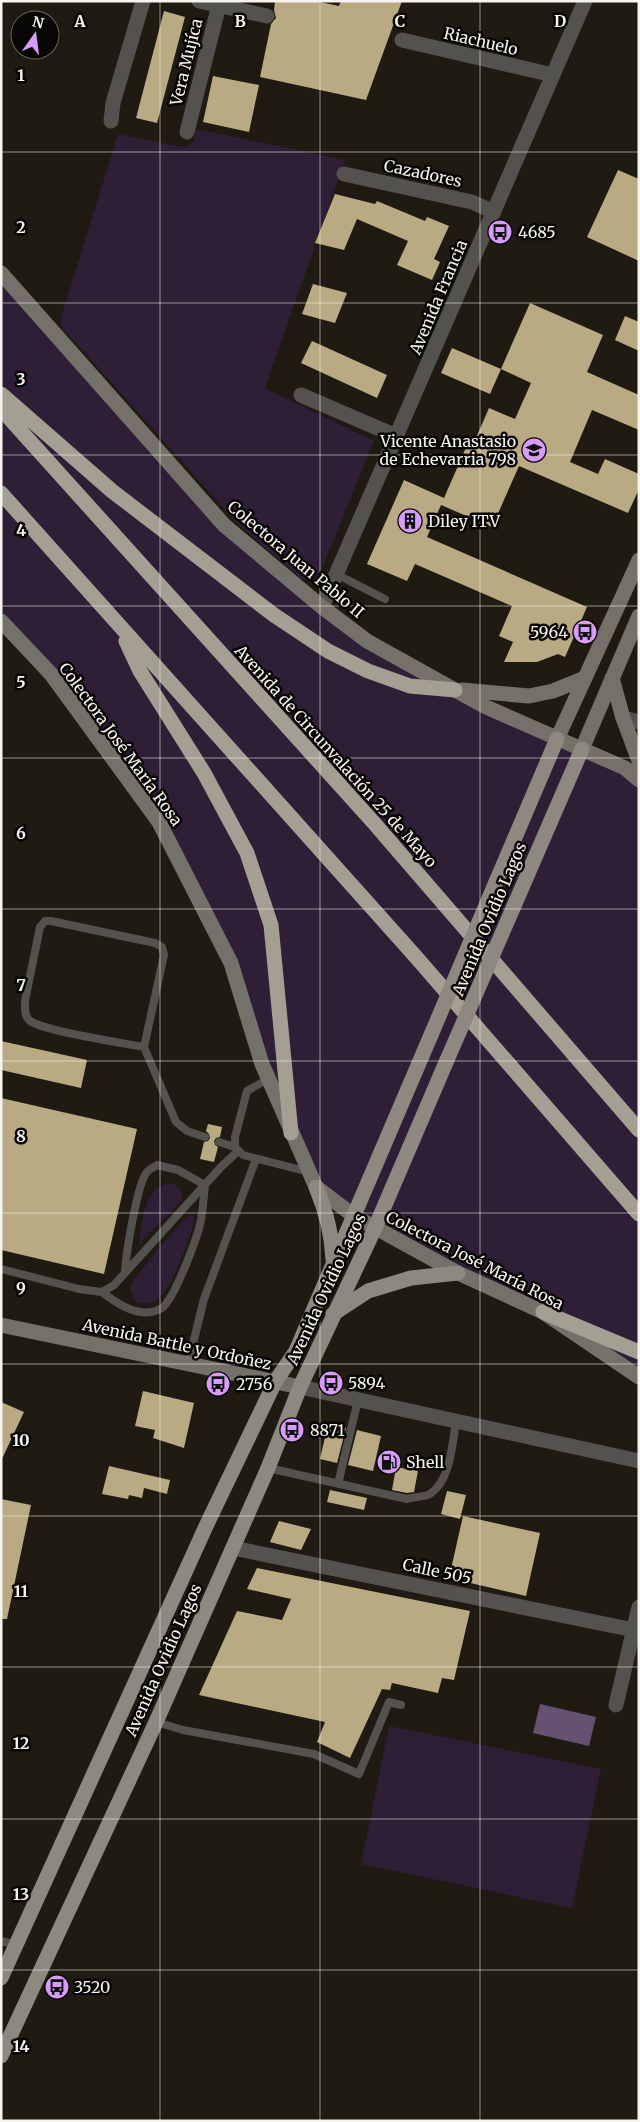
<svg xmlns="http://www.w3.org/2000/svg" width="640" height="2122" viewBox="0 0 640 2122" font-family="Merriweather,serif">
<rect width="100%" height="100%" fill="#1f1b12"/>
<path fill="#2e1f37" d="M196 129 345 160 265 388 374 441 320 573 312 579H301L236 522 61 326V318L118 134 186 148 193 142Z
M1 273 224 525 367 641 639 780V1377L543 1312 316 1187 231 963 159 822 1 621Z
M169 1183C178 1185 183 1190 182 1200L139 1244C143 1222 142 1190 169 1183Z
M191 1215 194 1217V1221C189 1241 172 1290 155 1301 148 1305 142 1304 136 1302L130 1290 132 1282 159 1248 187 1217Z
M389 1726 601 1769 572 1908 361 1864Z"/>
<path fill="#655170" d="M540 1704 596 1717 589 1746 533 1733Z"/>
<path fill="#b9aa83" d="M275 1H315L339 6 341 1H402L366 100 260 77 271 24 276 18 274 10Z
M164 11 185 17 157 123 136 118Z
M213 76 259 85 249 132 203 122Z
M618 170 639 179V261L587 237Z
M335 194 375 204 377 201 425 221 427 217 449 226 434 259 440 262 432 280 397 265 408 241 357 219 344 250 315 243Z
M313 284 347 293 335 323 302 314Z
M530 303 603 335 587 372 639 395V430L592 410 570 462 598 474 605 459 639 474V489L628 513 519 466 492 527 441 505 427 537 587 607 565 657 558 654 537 662H504L513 642 499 636 512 606 415 564 407 581 367 564 404 480 444 498 468 443 473 445 489 408 515 419 531 383 501 369Z
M625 316 639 322V351L615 340Z
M312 341 387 375 377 398 301 363Z
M452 348 501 369 490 394 441 373Z
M1 1041 87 1060 81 1088 1 1070Z
M1 1098 137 1129 104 1274 1 1250Z
M208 1124 222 1127 220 1137 216 1138 214 1141 215 1145 218 1147 214 1162 200 1159 204 1142 208 1141 210 1138 209 1134 206 1131Z
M143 1391 194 1403 184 1448 153 1438 155 1430 135 1426Z
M1 1402 24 1412 1 1461Z
M328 1424 346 1428 337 1463 320 1459Z
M357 1430 381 1436 373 1471 348 1465Z
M109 1466 170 1480 167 1494 144 1488 142 1498 129 1495 128 1499 102 1494Z
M396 1467 418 1471 414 1492 407 1493 392 1490Z
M330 1490 367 1498 364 1510 327 1502Z
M447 1491 466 1495 460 1519 441 1514Z
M1 1499 31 1505 7 1619H1Z
M463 1516 540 1533 526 1596 449 1578Z
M279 1521 311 1529 301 1550 270 1542Z
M257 1568 470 1611 454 1680 442 1678 438 1693 392 1683 390 1690 382 1689 350 1758 317 1742 325 1722 199 1695 237 1611 282 1620 291 1599 247 1589Z"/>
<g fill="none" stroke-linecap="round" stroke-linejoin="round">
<path stroke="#54524e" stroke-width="8" d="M336 574 385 599
M144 1047C123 1043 41 1031 29 1020 24 1015 25 1007 25 1001L40 927 45 921H51L155 943 162 947 164 955 144 1047 176 1122 187 1131 205 1137
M219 1142 235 1147 243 1155 309 1172
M235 1147V1137L247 1091 268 1079
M1 1269 79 1289 102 1292 114 1285 221 1167 238 1151
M102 1292C115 1302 133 1315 151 1312 153 1312 160 1309 162 1308 175 1298 198 1236 201 1220 203 1208 204 1196 205 1185L178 1170 157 1165C154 1167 150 1169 147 1172 137 1184 126 1254 125 1272
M188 1364 204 1299 256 1159
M268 1468 407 1499C413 1497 424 1497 430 1494 451 1480 452 1444 456 1422
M338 1484 358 1400
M156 1722 183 1730 314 1754 359 1774 389 1702 401 1705
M1 1941 17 1945"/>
<path stroke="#54524e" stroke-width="15" d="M199 1 267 16
M402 40 553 75
M111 121 113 103 143 1
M187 132 220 1
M344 174 472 202 494 212
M301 395 396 436
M322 607 585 1
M623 718 639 722
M300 1387 639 1461
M233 1548 634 1630
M616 1705 639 1607"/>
<path stroke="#74716a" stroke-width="15" d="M1 273 224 525 322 607 367 641 455 690 486 707 625 768 639 780
M1 621 51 674 159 822 231 963 262 1064 316 1187 354 1216 458 1273 543 1312 639 1377
M612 678 623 718 639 761
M462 690 529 696 553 691 585 678
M557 739 639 560
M582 749 639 616
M1 1325 300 1387"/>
<path stroke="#8d8980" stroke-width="15" d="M496 882 557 739
M514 906 582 749
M316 1187C326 1211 332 1233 333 1260
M333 1314 368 1291 411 1278 458 1273
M1 1978 207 1524 275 1382 296 1351 431 1035
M1 2056 156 1722 268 1468 300 1387 375 1228 447 1060"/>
<path stroke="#a39f93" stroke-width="15" d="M1 394 112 491 274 615 328 651 368 671 410 686 455 690
M1 409 374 823 639 1130
M1 493 416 957 639 1214
M126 641 140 671 204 773 247 853 271 925 291 1133
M543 1312 639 1352"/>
<path stroke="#8d8980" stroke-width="15" d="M431 1035 496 882
M447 1060 514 906"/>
</g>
<path fill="none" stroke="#f6f4ee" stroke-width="1" stroke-opacity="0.55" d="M160 1V2121M320 1V2121M480 1V2121M1 152H639M1 303H639M1 455H639M1 606H639M1 758H639M1 909H639M1 1061H639M1 1213H639M1 1364H639M1 1516H639M1 1667H639M1 1819H639M1 1970H639"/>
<defs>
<symbol id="bus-disc" viewBox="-11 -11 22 22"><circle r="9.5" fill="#d79bf9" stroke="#070604"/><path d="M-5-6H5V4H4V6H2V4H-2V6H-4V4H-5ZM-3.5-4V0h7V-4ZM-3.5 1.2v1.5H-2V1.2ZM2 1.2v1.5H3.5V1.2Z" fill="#111"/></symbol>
<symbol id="school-disc" viewBox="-11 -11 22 22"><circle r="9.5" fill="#d79bf9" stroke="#070604"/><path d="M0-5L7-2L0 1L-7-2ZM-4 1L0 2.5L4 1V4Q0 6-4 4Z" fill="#111"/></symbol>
<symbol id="building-disc" viewBox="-11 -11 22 22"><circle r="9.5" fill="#d79bf9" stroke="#070604"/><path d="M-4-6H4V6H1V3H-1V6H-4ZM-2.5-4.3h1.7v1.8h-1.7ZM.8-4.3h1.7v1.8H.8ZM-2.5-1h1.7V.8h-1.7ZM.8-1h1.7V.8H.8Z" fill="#111"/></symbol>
<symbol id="fuel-disc" viewBox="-11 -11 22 22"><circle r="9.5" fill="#d79bf9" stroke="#070604"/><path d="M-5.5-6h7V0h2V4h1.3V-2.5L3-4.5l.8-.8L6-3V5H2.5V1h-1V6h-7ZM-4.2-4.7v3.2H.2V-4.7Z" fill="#111"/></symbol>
</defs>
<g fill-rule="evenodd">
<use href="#bus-disc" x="486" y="218" width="28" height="28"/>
<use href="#school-disc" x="520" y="436" width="28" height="28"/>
<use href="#building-disc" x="396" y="507" width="28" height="28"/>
<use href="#bus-disc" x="571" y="618" width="28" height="28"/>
<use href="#bus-disc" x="317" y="1369" width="28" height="28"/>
<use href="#bus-disc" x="204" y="1370" width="28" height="28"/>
<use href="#bus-disc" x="278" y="1416" width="28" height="28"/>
<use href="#fuel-disc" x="375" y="1448" width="28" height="28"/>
<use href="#bus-disc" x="43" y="1973" width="28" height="28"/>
</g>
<g text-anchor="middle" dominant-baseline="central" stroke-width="5" stroke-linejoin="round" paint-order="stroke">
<g font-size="16" fill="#f6f4ee" stroke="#070604">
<text transform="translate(481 41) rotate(13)">Riachuelo</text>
<text transform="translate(186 62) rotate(-76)">Vera Mujíca</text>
<text transform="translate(423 173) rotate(12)">Cazadores</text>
<text transform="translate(438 297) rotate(-67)">Avenida Francia</text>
<text transform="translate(296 559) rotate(40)">Colectora Juan Pablo II</text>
<text transform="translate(121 744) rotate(54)">Colectora José María Rosa</text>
<text transform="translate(336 756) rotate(48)">Avenida de Circunvalación 25 de Mayo</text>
<text transform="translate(489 919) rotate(-67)">Avenida Ovidio Lagos</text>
<text transform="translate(475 1260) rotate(27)">Colectora José María Rosa</text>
<text transform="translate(326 1289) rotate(-65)">Avenida Ovidio Lagos</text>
<text transform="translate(177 1344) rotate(12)">Avenida Battle y Ordoñez</text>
<text transform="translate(437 1571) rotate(12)">Calle 505</text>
<text transform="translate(163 1660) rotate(-66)">Avenida Ovidio Lagos</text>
</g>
<g font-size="16" fill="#f6f4ee" stroke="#070604" text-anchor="start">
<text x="518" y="232">4685</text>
<text x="516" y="441" text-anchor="end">Vicente Anastasio<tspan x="516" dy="18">de Echevarria 798</tspan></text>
<text x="428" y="521">Diley ITV</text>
<text x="568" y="632" text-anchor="end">5964</text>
<text x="348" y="1383">5894</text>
<text x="236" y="1384">2756</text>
<text x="310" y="1430">8871</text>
<text x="406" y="1462">Shell</text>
<text x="74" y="1987">3520</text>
</g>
</g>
<g font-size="16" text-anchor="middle" font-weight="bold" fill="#f6f4ee" stroke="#070604" stroke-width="5" stroke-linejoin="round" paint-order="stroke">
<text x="80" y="27">A</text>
<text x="240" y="27">B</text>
<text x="400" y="27">C</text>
<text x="560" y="27">D</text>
<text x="21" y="81">1</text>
<text x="21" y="233">2</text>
<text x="21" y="385">3</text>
<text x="21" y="536">4</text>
<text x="21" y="688">5</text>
<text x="21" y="839">6</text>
<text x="21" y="991">7</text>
<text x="21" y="1142">8</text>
<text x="21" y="1294">9</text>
<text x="21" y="1446">10</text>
<text x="21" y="1597">11</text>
<text x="21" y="1749">12</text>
<text x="21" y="1900">13</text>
<text x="21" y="2052">14</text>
</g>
<rect width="640" height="2122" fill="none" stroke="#f6f4ee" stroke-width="5"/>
<g transform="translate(35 35) rotate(14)"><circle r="24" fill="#070604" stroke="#676562"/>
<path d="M0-4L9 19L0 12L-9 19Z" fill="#d79bf9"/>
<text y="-8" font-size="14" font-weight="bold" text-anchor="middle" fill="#f6f4ee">N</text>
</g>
</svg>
